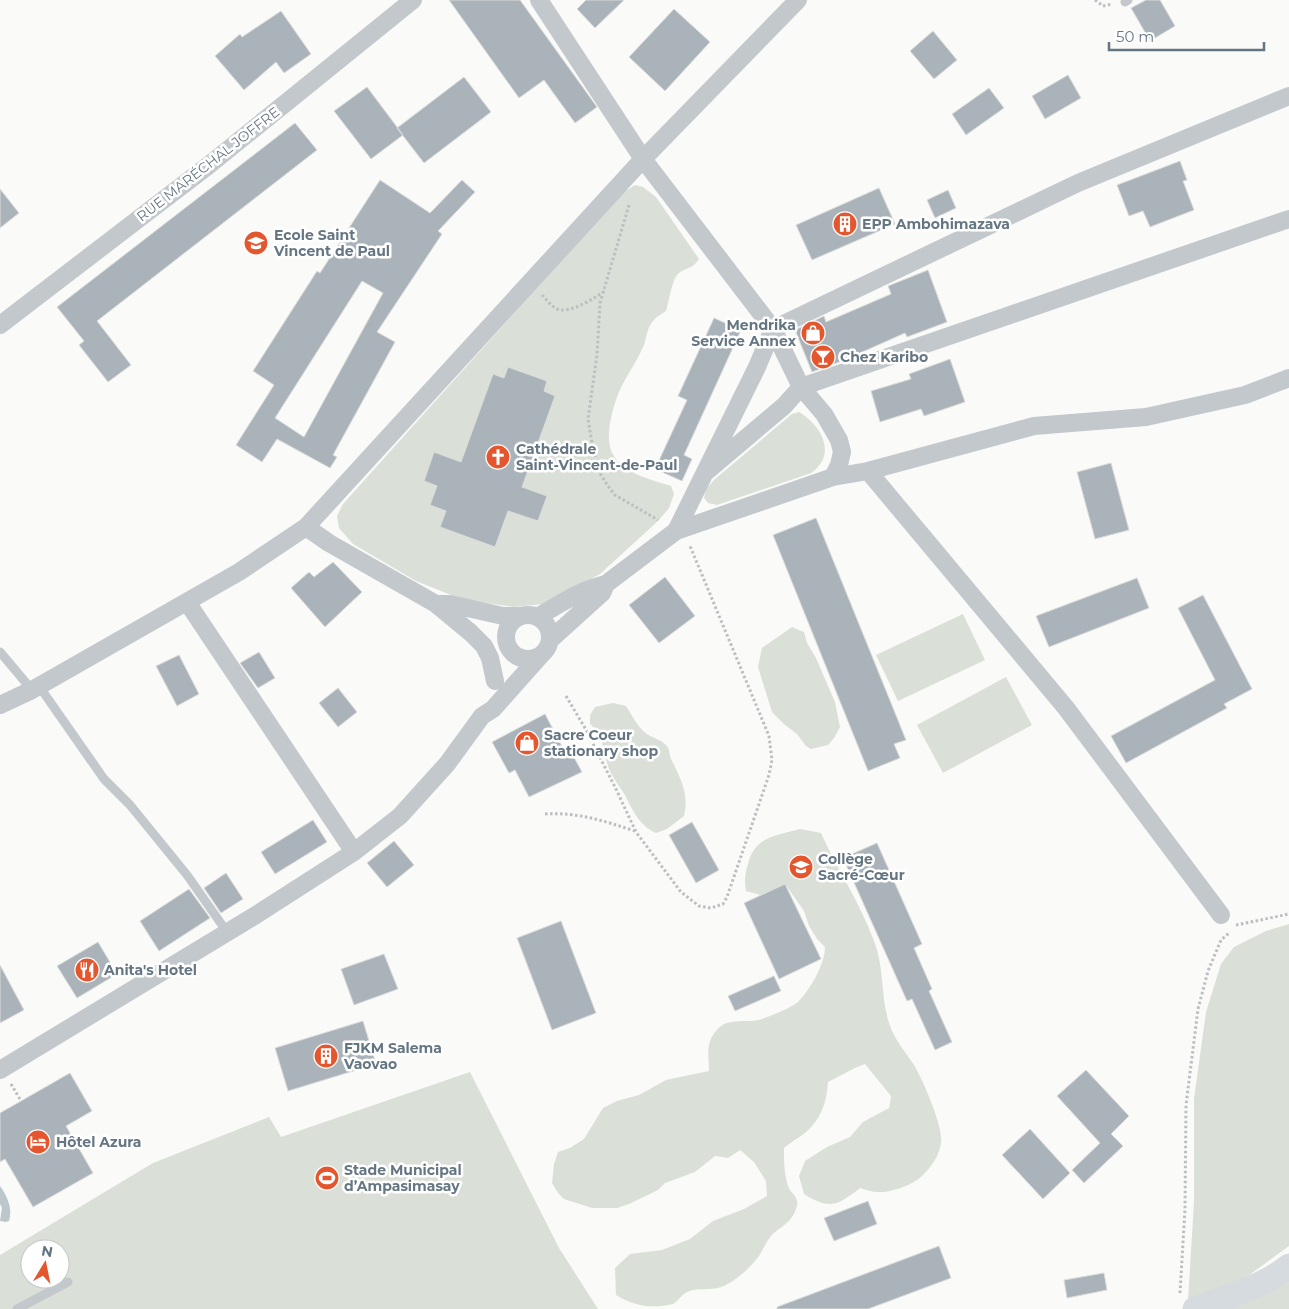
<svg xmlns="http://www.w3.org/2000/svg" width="1289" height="1309" viewBox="0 0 1289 1309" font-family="Montserrat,sans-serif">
<rect width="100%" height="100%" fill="#fafaf8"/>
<path fill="#dadfd7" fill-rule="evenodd" d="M635 185 643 187 656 197 699 259C693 269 687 267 679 273 672 278 669 302 666 311 662 314 657 316 654 320 647 327 647 336 644 345 636 364 622 381 616 400 611 415 604 442 614 456 625 474 652 480 671 486L674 494 669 508 658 521 600 574 543 604 514 607 461 599 416 581 353 544 339 528 337 516 343 504 621 194Z
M799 412C821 425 838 454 811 473L717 505 708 503 704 498 706 489 715 479 792 414Z
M963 614 985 660 898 701 876 655Z
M792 627 804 632 807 643 816 658 835 702 840 727 834 738 828 745 811 749 806 746 797 734 785 725 772 712 758 667 762 648Z
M1006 677 1032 725 943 773 917 725Z
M613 703 626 706C632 715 638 728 647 734 653 738 662 740 667 746 670 750 669 756 672 761 681 779 689 794 684 816L667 829 656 833C639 825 633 811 625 795 620 787 613 778 609 769 603 753 604 735 590 724V715L595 707Z
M800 829 821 833C837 869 860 903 874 941 886 971 879 1004 893 1033 898 1044 907 1054 914 1065 922 1078 944 1128 941 1143 939 1156 932 1166 923 1175 915 1184 891 1193 879 1192 872 1192 866 1190 860 1188 837 1206 830 1210 804 1194L799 1176 805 1161 827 1147 850 1137 863 1122 889 1108 891 1096 865 1064 855 1068 828 1082C827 1098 823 1114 812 1126 806 1134 792 1141 784 1148 784 1161 784 1174 788 1186 791 1195 801 1197 796 1209 791 1224 779 1227 771 1236 766 1242 763 1250 759 1256 750 1268 735 1282 721 1287 711 1291 697 1287 687 1292 682 1294 678 1301 673 1304 652 1309 634 1306 616 1295L615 1268 630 1254 662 1250 690 1239 713 1221 744 1209 767 1196 766 1181 754 1162 740 1150 728 1158 715 1156 695 1172 665 1183 658 1190 629 1204 617 1208H592L564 1199 558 1193 552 1183 554 1164 558 1152 570 1148 584 1139 603 1108 617 1101 639 1095 666 1080 709 1071C709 1056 705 1044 716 1031 726 1017 744 1023 759 1020 768 1017 791 1008 798 1002 810 990 825 964 825 947L817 939 809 926 804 911 785 884 761 895 746 891C744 880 745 874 748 864 755 836 776 836 800 829Z
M1289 924V1246L1241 1281 1188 1301 1194 1202V1099L1206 1012 1221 964 1234 947 1266 931Z
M470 1072 559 1248 598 1309H0V1255L153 1163 269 1117 281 1137ZM30 1249H60V1279H30Z
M1289 1279V1309H1226L1252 1301Z"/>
<path fill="#bbc7cb" d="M0 1186C7 1196 13 1208 9 1221L6 1222 0 1221 2 1208 0 1204Z"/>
<path fill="#aab3b9" stroke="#dcdcda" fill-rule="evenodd" d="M449 0H520L597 107 575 123 544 80 519 98Z
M586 0H624L595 28 577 9Z
M1146 0H1160L1175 26 1150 41 1131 8Z
M674 9 710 42 665 91 629 57Z
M281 11 311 54 284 73 276 62 244 90 215 56 240 34 242 37Z
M933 31 957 60 934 79 910 51Z
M1068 75 1081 98 1045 119 1032 96Z
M464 77 491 112 424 163 397 128Z
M367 87 403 135 371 159 334 111Z
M989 88 1004 108 966 135 952 114Z
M295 123 317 150 97 321 131 365 108 382 79 345 84 341 57 307Z
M1180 161 1187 180 1183 181 1194 210 1150 227 1143 211 1129 216 1117 185Z
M380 180 430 213 462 180 475 192 438 231 442 234 377 332 395 342 333 455 337 457 330 468 277 439 262 462 236 445 274 385 253 371 317 271 320 273ZM362 281 383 293 304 437 275 418Z
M879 188 895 224 812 260 796 225Z
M0 189 19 213 0 228Z
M948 190 956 208 935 218 927 200Z
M928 270 947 322 907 337 905 333 842 361 812 372 795 330 824 316 826 322 891 294 888 286Z
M714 318 741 330 684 455 692 459 682 481 655 469 687 400 678 396Z
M950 359 965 402 924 416 921 409 880 422 871 391 911 379 909 374Z
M508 367 547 381 544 391 555 396 522 487 547 496 538 521 508 511 495 547 440 527 446 511 430 505 437 486 424 481 434 452 461 462 493 374 504 378Z
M1111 463 1129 530 1095 539 1077 472Z
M816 518 906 740 894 744 900 758 868 771 773 535Z
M333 562 362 592 325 627 291 588 309 572 314 577Z
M665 577 695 616 659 643 629 605Z
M1137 578 1149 608 1049 647 1036 616Z
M1203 595 1252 689 1224 704 1227 708 1126 763 1111 736 1215 680 1178 608Z
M259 652 275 678 258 688 240 663Z
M179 655 199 694 177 706 156 666Z
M338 688 357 712 338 727 319 703Z
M545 714 565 752 570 750 582 772 529 797 515 770 509 773 492 742Z
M313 820 327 842 275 874 261 852Z
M692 822 719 870 696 883 669 835Z
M394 841 414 865 387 887 367 863Z
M877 843 922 944 914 948 932 989 929 991 952 1042 935 1050 912 999 907 1001 843 858Z
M226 873 243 899 221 913 204 888Z
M785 884 821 959 779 979 744 903Z
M189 889 210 918 159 951 140 921Z
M561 921 596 1013 552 1030 517 938Z
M98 942 117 974 77 998 57 966Z
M384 954 398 989 354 1005 341 969Z
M0 965 24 1010 0 1023Z
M774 976 781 991 735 1011 728 996Z
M363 1021 376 1064 288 1091 275 1048Z
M1086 1070 1129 1116 1111 1134 1123 1146 1084 1183 1072 1170 1100 1143 1057 1096Z
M70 1073 92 1111 66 1126 93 1173 33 1207 5 1159 0 1162V1113Z
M1030 1129 1070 1173 1043 1199 1002 1155Z
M868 1201 877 1224 834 1241 824 1218Z
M939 1246 951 1278 868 1309H777V1307Z
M1104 1273 1107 1290 1067 1298 1064 1280Z"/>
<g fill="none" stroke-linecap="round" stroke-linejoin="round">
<path stroke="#bbbfc2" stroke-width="3" stroke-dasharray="2.5 2.5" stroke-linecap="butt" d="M1095 0 1103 6 1112 4
M629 205 600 303 597 355 588 419 592 443 599 472 608 486 615 495 658 520
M542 295C547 300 551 306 557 309 571 314 594 298 605 291
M566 696 585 728 616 789 636 832 681 892 699 906 711 908 723 904 727 897 769 775 772 760 769 736 690 546
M545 814C578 812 604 821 635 831
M1236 925 1289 914
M11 1084 21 1101
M1180 1293 1185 1209 1186 1105 1198 1009 1208 971 1221 940 1229 933"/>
<path stroke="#c3c8cc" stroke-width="9" d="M1125 2 1128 0
M0 652 32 690
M39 686 104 779 130 805 187 875 227 932
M17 1309 68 1282"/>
<path stroke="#c3c8cc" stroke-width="18" d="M539 0 643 159 773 329 801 387 824 414 839 440 842 452 839 465 833 477
M0 325 209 165 413 0
M707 471 784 406 801 387 1289 219
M868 471 1066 708 1221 915
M306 527 329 543 436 604 471 633 484 646 490 658 495 681
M676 531 833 477 868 471 1034 426 1146 417 1245 395 1289 378
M187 602 354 852
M436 604H450L503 616H522
M506 637a22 22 0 1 1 44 0a22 22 0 1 1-44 0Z
M537 617C559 605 581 589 606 584L676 531 757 367 773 329 1078 183 1289 96
M550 640 602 593 606 584
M0 705 32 690 239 572 306 527 643 159 798 0
M0 1070 256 915 354 852 400 816 447 764 482 716 493 709 541 655"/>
<path stroke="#d6dbdf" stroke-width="25" d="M1195 1309C1227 1297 1263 1287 1289 1266"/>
</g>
<defs>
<symbol id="building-disc" viewBox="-11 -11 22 22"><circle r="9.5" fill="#e4572e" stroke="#fff"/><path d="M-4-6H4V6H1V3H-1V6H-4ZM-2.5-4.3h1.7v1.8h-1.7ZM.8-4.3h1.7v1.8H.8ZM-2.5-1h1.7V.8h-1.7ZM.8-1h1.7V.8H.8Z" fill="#fff"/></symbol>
<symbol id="school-disc" viewBox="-11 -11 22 22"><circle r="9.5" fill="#e4572e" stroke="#fff"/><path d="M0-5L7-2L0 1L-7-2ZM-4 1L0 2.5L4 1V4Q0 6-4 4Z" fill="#fff"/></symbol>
<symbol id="shop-disc" viewBox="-11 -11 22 22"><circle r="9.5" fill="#e4572e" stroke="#fff"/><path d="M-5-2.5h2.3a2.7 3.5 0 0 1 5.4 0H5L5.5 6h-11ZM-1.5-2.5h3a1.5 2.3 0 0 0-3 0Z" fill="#fff"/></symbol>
<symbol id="bar-disc" viewBox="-11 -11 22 22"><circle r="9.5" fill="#e4572e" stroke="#fff"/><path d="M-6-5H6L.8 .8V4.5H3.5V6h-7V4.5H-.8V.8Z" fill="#fff"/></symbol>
<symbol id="church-disc" viewBox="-11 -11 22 22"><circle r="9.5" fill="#e4572e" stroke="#fff"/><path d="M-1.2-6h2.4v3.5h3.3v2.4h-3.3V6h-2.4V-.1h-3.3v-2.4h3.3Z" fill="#fff"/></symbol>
<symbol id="restaurant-disc" viewBox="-11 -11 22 22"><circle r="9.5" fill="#e4572e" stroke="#fff"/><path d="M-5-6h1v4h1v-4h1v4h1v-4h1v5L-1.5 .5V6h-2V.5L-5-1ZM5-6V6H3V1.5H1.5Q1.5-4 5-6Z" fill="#fff"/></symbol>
<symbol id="hotel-disc" viewBox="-11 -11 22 22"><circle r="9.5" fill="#e4572e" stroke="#fff"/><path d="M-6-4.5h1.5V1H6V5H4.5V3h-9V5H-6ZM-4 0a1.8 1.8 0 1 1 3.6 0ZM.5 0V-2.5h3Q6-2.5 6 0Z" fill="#fff"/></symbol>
<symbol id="stadium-disc" viewBox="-11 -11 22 22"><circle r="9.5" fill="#e4572e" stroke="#fff"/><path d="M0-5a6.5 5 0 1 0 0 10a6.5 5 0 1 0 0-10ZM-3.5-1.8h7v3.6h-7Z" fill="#fff"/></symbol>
</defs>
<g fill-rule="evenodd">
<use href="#building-disc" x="831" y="210" width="28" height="28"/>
<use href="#school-disc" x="242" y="229" width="28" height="28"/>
<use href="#shop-disc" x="799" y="319" width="28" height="28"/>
<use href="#bar-disc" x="809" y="343" width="28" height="28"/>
<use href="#church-disc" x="484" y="443" width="28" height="28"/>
<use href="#shop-disc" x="513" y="729" width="28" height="28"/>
<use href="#school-disc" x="787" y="853" width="28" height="28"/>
<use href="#restaurant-disc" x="73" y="956" width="28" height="28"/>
<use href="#building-disc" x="312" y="1042" width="28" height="28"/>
<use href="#hotel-disc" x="24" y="1128" width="28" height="28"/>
<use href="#stadium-disc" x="313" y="1164" width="28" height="28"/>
</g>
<g text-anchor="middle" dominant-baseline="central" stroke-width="5" stroke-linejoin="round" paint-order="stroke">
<g font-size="14" fill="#657683" stroke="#fff">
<text transform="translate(208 164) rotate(-38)">RUE MARÉCHAL JOFFRE</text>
</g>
<g font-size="14" font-weight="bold" fill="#657683" stroke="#fff" text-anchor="start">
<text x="862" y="224">EPP Ambohimazava</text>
<text x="274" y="235">Ecole Saint<tspan x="274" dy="16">Vincent de Paul</tspan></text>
<text x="796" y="325" text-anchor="end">Mendrika<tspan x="796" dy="16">Service Annex</tspan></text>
<text x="840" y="357">Chez Karibo</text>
<text x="516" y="449">Cathédrale<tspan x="516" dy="16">Saint-Vincent-de-Paul</tspan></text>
<text x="544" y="735">Sacre Coeur<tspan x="544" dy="16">stationary shop</tspan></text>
<text x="818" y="859">Collège<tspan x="818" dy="16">Sacré-Cœur</tspan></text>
<text x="104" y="970">Anita's Hotel</text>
<text x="344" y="1048">FJKM Salema<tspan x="344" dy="16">Vaovao</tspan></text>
<text x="56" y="1142">Hôtel Azura</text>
<text x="344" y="1170">Stade Municipal<tspan x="344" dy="16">d’Ampasimasay</tspan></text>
</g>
</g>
<g transform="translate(45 1264) rotate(10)"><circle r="24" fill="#ffffff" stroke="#c1c8cd"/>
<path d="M0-4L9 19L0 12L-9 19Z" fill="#e4572e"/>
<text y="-8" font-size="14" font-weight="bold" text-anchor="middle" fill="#657683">N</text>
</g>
<path d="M1109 42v8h155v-8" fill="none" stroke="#657683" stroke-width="2.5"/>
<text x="1116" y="42" font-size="15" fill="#657683" stroke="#ffffff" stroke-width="4" paint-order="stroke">50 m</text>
</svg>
